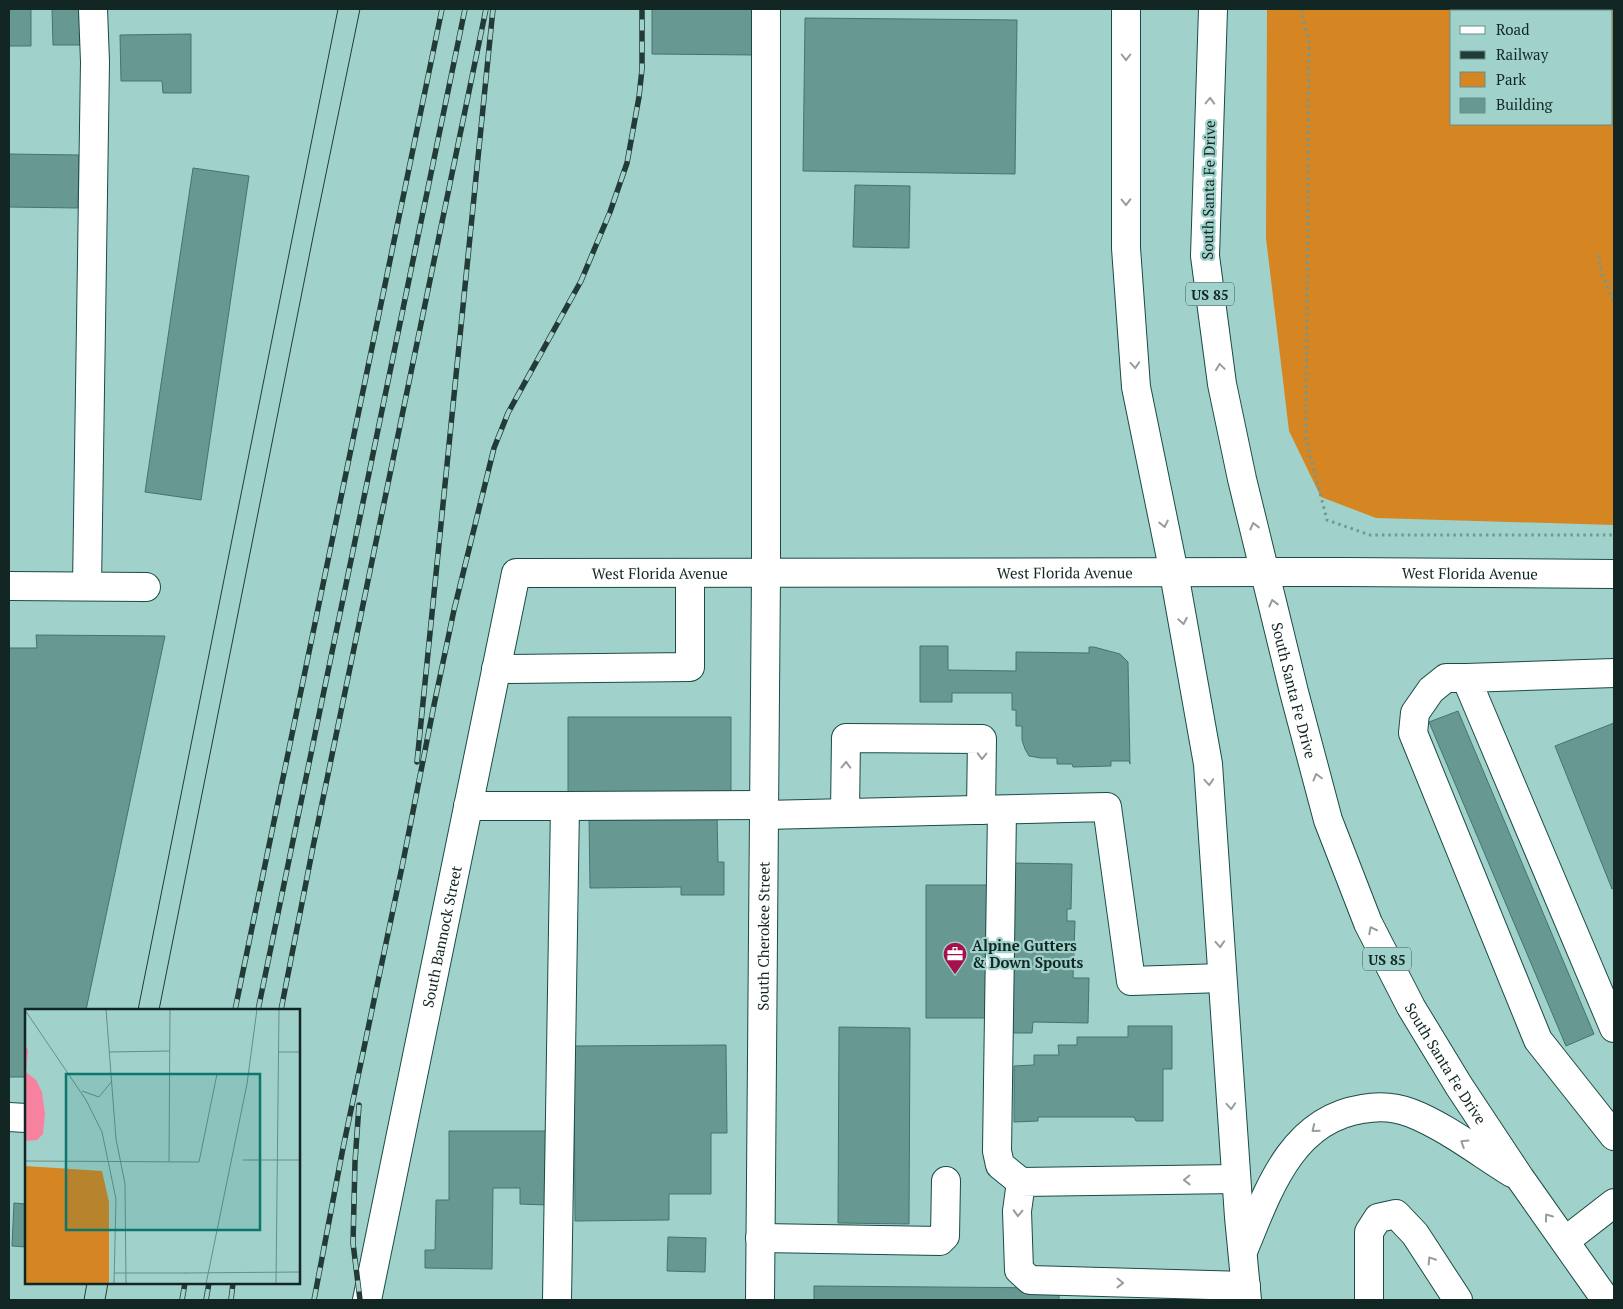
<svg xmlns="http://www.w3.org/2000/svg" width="1623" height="1309" viewBox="0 0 1623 1309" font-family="'PT Serif',serif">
<rect width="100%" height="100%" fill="#a0d2cb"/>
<path fill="#d58522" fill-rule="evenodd" d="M1267 9H1614V525L1376 518 1321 497 1289 431 1266 238ZM1612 11V124H1452V11Z"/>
<path fill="#679891" stroke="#44746e" d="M9 9H31V46H9Z
M52 9H79L80 45H53Z
M652 9H755V55L652 54Z
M805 18 1017 20 1015 174 803 171Z
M191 34V93H163L162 81H121L120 35Z
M9 154 79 155 78 208 9 207Z
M193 168 249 176 201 500 145 492Z
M855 185 910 186 909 248 853 247Z
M36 635 165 636 86 1010H26V1077H9V648H37Z
M920 646H948V670L1016 671V652L1089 653V647H1094L1120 654 1128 662 1130 764 1129 761H1111V766L1073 767 1072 764H1057V758H1041L1029 756 1025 749 1022 740V726H1016V710H1012V693H952V702H920Z
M1458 711 1594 1034 1566 1046 1429 722Z
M568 717H731V799H568Z
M1614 723V888L1612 889 1555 746Z
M589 816H717L718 862H724V895H681V887L590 888Z
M1012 863 1072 864 1071 909H1067V921H1075L1073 978H1089L1088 1023 1033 1022 1032 1033H1009Z
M926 885H987V1018H926Z
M1128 1026H1172V1069H1163V1121H1136L1134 1117H1038V1121L1014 1122V1066L1034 1065V1055H1059L1058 1045H1077V1037H1128Z
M839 1027 910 1028 909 1224 838 1223Z
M726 1045 727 1133H711V1194H669V1220L575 1221 574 1046Z
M449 1131H548L547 1205 520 1204V1188H493L492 1269 425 1268V1250H435L436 1200H449Z
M14 1203 26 1204V1247L12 1246Z
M668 1237 706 1238 705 1272 667 1271Z
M814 1286 1059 1288V1300H814Z"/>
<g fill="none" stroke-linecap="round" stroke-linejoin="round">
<defs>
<g id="minor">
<path d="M9 586 146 587"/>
<path d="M87 586 95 62 93 9"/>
<path d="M496 669 690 667V573"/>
<path d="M1614 673 1466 678 1614 1028"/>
<path d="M1466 678H1446L1431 690 1415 713 1413 733 1538 1040 1614 1136"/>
<path d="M468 806H565L557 1300"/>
<path d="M565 806 764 805"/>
<path d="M1002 810 997 1151 1000 1165 1021 1182"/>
<path d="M845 813 846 738 982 739 981 810"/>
<path d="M764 815 1107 807 1131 981 1222 978"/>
<path d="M9 1117 26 1118"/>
<path d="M1236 1179 1021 1182 1017 1211 1019 1270 1030 1280 1246 1286"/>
<path d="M760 1238 940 1241 945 1236 946 1181"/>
<path d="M1565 1241 1614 1203"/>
<path id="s1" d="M367 1300 516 573 1343 572 1614 574"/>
<path id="s2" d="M760 1300 766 573V9"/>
<path d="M1369 1300V1232L1378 1218 1396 1214 1415 1234 1458 1300"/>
</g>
<g id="highway">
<path d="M1126 9V248L1136 387 1174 573 1208 764 1239 1217 1247 1300"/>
<path id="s3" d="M1213 9 1205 256 1222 384 1242 479 1294 692 1328 820 1368 923 1411 1007 1459 1086 1520 1178 1606 1300"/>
<path d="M1244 1249C1268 1191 1291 1120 1362 1109 1378 1106 1396 1107 1411 1113 1445 1126 1481 1154 1512 1173"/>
</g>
</defs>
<use href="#minor" stroke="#1a4b46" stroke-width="30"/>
<use href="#highway" stroke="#1a4b46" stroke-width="30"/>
<path stroke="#719994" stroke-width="3" stroke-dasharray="2.5 4" stroke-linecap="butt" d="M1301 9 1309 43 1306 439 1327 520 1370 535H1614
M1599 255 1601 272 1614 302"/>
<use href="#minor" stroke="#fff" stroke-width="28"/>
<use href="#highway" stroke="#fff" stroke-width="28"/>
<path stroke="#233b37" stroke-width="1" d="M138 1010 338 9
M159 1010 315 227 360 9
M84 1300 87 1283
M105 1300 108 1283"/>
<defs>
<path id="rail" d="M417 762 493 9
M235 1010 442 9
M258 1010 465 9
M281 1010 313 847 486 9
M359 1105 355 1162 353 1243 360 1300
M182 1300 185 1283
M206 1300 209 1283
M231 1300 233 1283
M314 1300 343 1148 402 867 434 705 454 610 494 448 508 413 581 281 610 212 627 163 639 97 642 69V9"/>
</defs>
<use href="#rail" stroke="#233b37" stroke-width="5.5"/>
<use href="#rail" stroke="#a0d2cb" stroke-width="4" stroke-dasharray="11" stroke-linecap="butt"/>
</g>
<defs><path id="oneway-chevron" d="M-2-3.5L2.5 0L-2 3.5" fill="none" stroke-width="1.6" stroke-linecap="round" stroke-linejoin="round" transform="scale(1.25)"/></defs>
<g stroke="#949e9c">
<use href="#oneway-chevron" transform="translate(1126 57) rotate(90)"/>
<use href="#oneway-chevron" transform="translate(1210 101) rotate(-88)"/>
<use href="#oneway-chevron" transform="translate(1126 202) rotate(89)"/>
<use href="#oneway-chevron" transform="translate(1135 365) rotate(86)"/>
<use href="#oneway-chevron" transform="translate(1220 367) rotate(-98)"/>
<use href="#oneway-chevron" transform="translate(1164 524) rotate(78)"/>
<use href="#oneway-chevron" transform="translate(1254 526) rotate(-104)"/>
<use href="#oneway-chevron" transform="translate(1273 603) rotate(-104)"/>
<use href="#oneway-chevron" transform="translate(1183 621) rotate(80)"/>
<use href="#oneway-chevron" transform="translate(982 756) rotate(91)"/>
<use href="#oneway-chevron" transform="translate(846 765) rotate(-89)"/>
<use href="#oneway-chevron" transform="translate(1317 777) rotate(-105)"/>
<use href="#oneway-chevron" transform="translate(1209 782) rotate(86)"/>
<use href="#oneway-chevron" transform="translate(1372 930) rotate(-117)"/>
<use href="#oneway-chevron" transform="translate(1220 944) rotate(86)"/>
<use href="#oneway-chevron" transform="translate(1231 1106) rotate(86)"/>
<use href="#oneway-chevron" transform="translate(1315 1129) rotate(141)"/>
<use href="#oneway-chevron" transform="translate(1464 1143) rotate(-148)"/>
<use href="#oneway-chevron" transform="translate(1187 1180) rotate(179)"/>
<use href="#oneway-chevron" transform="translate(1018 1213) rotate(92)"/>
<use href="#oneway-chevron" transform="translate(1548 1217) rotate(-126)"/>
<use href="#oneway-chevron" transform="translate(1431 1260) rotate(-123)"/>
<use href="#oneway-chevron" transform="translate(1120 1283) rotate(1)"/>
</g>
<defs>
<symbol id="office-pin" viewBox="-11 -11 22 30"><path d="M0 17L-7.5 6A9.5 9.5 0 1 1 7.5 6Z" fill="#a40f4c" stroke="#a0d2cb"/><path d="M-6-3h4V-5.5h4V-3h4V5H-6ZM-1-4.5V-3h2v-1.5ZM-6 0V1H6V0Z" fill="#fff"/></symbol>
</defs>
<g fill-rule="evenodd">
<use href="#office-pin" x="941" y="940" width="28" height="38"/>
</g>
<g text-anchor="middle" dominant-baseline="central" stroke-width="4.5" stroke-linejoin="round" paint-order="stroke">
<g fill="#a0d2cb" stroke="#3d5a56" stroke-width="1">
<rect x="1186" y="282.5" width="48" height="23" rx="4"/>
<rect x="1363" y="947.5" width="48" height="23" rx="4"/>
</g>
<g font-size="14" font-weight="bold" fill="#122724">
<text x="1210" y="294">US 85</text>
<text x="1387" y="959">US 85</text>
</g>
<g font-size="15" fill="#122724" stroke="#a0d2cb">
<text transform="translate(1208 190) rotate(-89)">South Santa Fe Drive</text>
<text stroke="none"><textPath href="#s1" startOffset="886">West Florida Avenue</textPath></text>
<text stroke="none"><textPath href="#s1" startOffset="1291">West Florida Avenue</textPath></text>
<text stroke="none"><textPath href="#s1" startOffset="1696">West Florida Avenue</textPath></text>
<text stroke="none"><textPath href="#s3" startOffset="691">South Santa Fe Drive</textPath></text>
<text stroke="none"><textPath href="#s1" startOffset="371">South Bannock Street</textPath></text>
<text stroke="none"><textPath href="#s2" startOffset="364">South Cherokee Street</textPath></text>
<text stroke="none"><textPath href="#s3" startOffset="1096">South Santa Fe Drive</textPath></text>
</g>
<g font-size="15" font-weight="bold" fill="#122724" stroke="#a0d2cb" text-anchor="start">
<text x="972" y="945">Alpine Gutters<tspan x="972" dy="17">&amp; Down Spouts</tspan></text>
</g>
</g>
<g transform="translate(25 1009)">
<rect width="275" height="275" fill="#a0d2cb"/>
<path d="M0 157 77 162 84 193V275H0Z" fill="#d58522"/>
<path d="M0 35 3 41 1 63 11 71 17 83 20 105 18 125 12 131 0 132Z" fill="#f7829f"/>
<path fill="none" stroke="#678e88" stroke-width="1" d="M81 0 91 130 100 175 101 275M0 1 61 91 77 123 91 190 89 275M84 43 144 42M254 43H275M57 82 74 88 87 72M218 151H275M0 152 174 153 192 65H145M144 153 145 0M89 264H161M160 264 275 263M181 275 222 75 232 0M251 275 254 0"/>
<path fill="#0f766e" fill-opacity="0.15" stroke="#0f766e" stroke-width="2.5" d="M41 65H235V221H41Z"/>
<rect width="275" height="275" fill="none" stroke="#122724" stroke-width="2.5"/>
</g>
<rect width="1623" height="1309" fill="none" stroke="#122724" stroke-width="20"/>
<rect x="1450" y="10" width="162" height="115" fill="#a0d2cb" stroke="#678e88"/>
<rect x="1460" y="26" width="25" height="8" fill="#ffffff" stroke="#678e88"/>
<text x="1496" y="35" font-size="15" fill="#122724">Road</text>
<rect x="1460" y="51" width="25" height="8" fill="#233b37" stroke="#678e88"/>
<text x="1496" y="60" font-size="15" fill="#122724">Railway</text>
<rect x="1460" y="72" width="25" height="15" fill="#d58522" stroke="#678e88"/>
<text x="1496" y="85" font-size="15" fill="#122724">Park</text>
<rect x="1460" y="98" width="25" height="15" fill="#679891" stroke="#678e88"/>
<text x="1496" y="110" font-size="15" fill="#122724">Building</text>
</svg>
